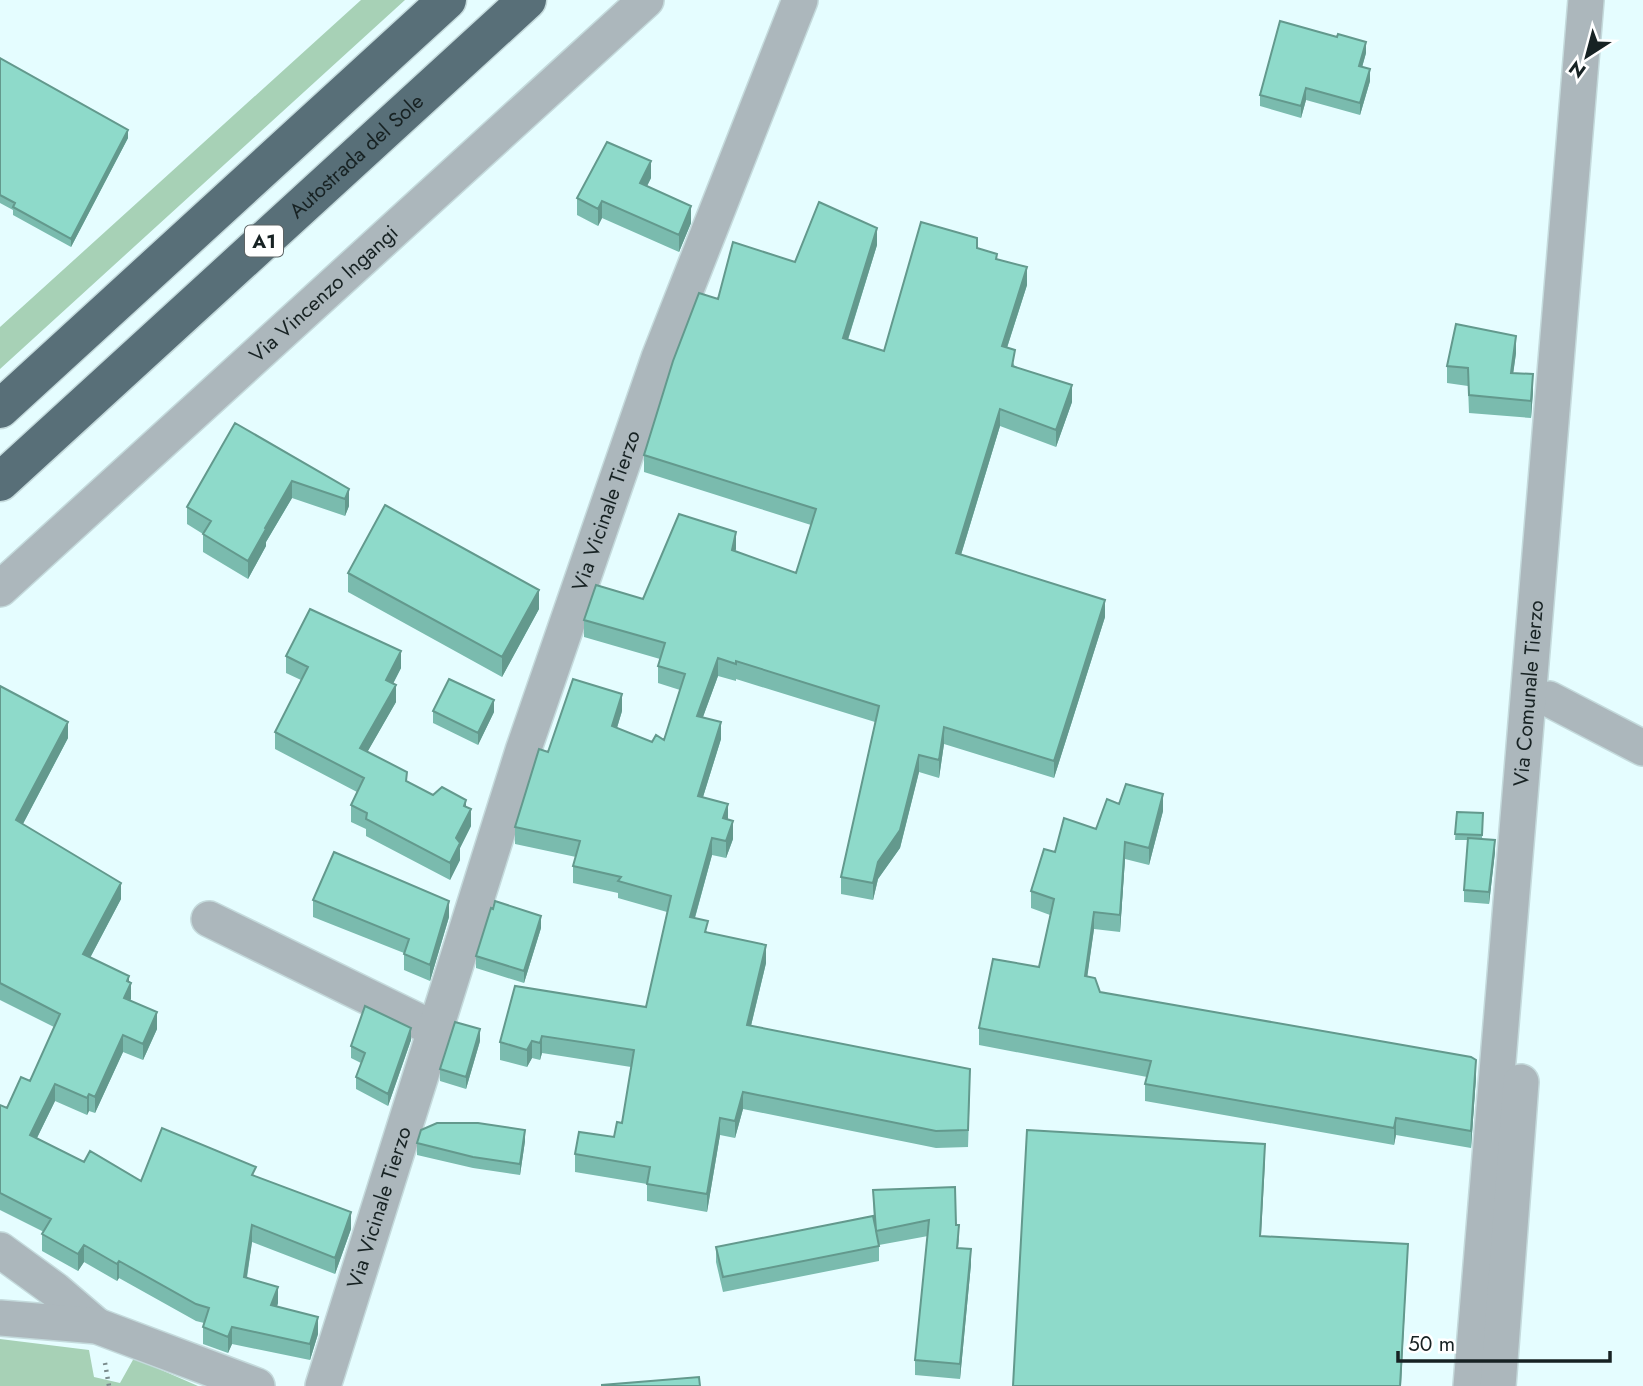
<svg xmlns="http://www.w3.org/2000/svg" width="1643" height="1386" viewBox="0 0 1643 1386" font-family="Jost,sans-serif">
<rect width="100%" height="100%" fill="#e5fdff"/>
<path fill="#a7d1b6" d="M361 0H405L0 369V327Z
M0 1339 89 1350 94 1377 120 1383 134 1358 198 1386H0Z"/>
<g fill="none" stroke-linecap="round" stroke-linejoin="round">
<defs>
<g id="minor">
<path id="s1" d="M0 589 646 0"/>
<path d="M1549 699 1643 748"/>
<path d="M209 919 436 1030"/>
<path d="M0 1250 55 1290 97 1326"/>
<path d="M0 1318 97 1326 257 1386"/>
<path id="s2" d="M323 1386 523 751 659 358 800 0"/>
<path id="s3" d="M1471 1386 1586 0"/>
<path d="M1498 1386 1521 1082"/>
</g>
<g id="highway">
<path d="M0 409 447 0"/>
<path id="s4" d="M0 482 527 0"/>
</g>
</defs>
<use href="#minor" stroke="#c4dadc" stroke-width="38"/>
<use href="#highway" stroke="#c4dadc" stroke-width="41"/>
<path stroke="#7a8b8c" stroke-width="4.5" stroke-dasharray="2 5" stroke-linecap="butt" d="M105 1363 109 1386"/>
<use href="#minor" stroke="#acb7bc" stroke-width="35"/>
<use href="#highway" stroke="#586f78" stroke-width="38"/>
</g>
<path fill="#7abbae" d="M1366 53 1362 67 1370 81 1360 115 1306 100 1301 118 1260 106V95Z
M0 58 128 138 71 247 13 215V210L0 203Z
M651 178 647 186 691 223 679 252 602 218 598 226 577 215V198Z
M877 245 848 340 884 351 977 248 997 260 1027 285 1007 348 1015 367 1072 402 1056 447 1000 426 961 555 1105 617 1054 778 944 744 939 778 919 772 900 848 878 879 873 900 841 894V877L875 722 736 679V681L718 676 703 717 721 739 703 797 728 819 733 839 726 858 712 855 695 918 708 933 766 963 751 1026 970 1086 968 1147 936 1148 743 1109 735 1138 720 1135 707 1212 647 1201V1184L575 1172V1154L614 1137 622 1123 631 1067 542 1053 540 1060 532 1058 527 1067 500 1060V1042L646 1007 667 912 618 898V893L573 883V866L576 857 515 844V827L548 752 622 711 617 728 652 742 664 740 680 690 658 683V666L660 659 584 637V620L643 599 736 549 735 551 796 573 811 525 644 472V455L718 299 795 262Z
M1516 353 1513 373 1533 391 1531 418 1469 413 1468 386 1447 383V366Z
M235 423 349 489V506L345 516 292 498 266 542V546L248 579 203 552V534L187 524V507Z
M348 573 539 609 502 677 348 592Z
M286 656 401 668 393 684 396 702 367 752 407 781 433 795 466 806 471 826 460 848V860L450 880 366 836V829L351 822V805L357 792 275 749V732L301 680 286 673Z
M0 686 68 738 23 824 121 899 90 958 129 982 130 1000 157 1029 143 1060 123 1052 95 1113 89 1111 87 1115 55 1101 37 1138 84 1162 141 1181 256 1176 351 1229 335 1274 252 1242 247 1278 278 1303 277 1307 318 1334 310 1360 232 1344 228 1353 203 1344V1327L204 1323 196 1321 119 1278 117 1281 84 1262 78 1271 42 1251V1234L44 1232 0 1210V1105L7 1108 30 1081 54 1027 0 1000Z
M433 711 494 712 478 745 433 723Z
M1119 804 1163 811 1149 865 1125 859 1120 932 1094 929 1087 976 1100 992 1476 1077 1471 1148 1396 1135 1394 1145 1145 1101V1084L1147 1077 979 1045V1028L1039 967 1050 915 1031 908V891L1055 852 1096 829Z
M1457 812 1483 813 1482 839 1495 852 1489 904 1464 902V890L1468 840H1455Z
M313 900 449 917 430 981 404 970V953L313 917Z
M541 928 524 983 476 968V956Z
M411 1040 388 1106 356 1089V1077L361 1063 351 1058V1046Z
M480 1041 466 1089 440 1081V1069Z
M525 1141 520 1175 473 1168 417 1155V1143Z
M873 1190 956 1225 959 1240 958 1248 971 1264 960 1379 915 1375V1360L928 1236 879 1245V1261L723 1292 716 1262V1247L874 1222Z"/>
<path fill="#63998d" d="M1366 42V53L1359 78V66Z
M1370 69V81L1360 115V103Z
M1306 88V100L1301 118V106Z
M128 130V138L71 247V239Z
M651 161V178L640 200V183Z
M602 201V218L598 226V209Z
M691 206V223L679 252V235Z
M877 228V245L843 355V338Z
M1027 267V285L1002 363V346Z
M1516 336V353L1511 390V373Z
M1533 374V391L1531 418V401Z
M1072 385V402L1056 447V430Z
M1000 409V426L956 571V553Z
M292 481V498L266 542V546L248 579V561L265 528Z
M349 489V506L345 516V499Z
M736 532V549L732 567V550Z
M539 590V609L502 677V657Z
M1105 600V617L1054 778V761Z
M401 651V668L386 697V680Z
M718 658V676L697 733V716Z
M396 685V702L360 765V748Z
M622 694V711L612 744V726Z
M494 700V712L478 745V733Z
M68 722V738L16 837V820Z
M721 722V739L698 813V796Z
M944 727V744L939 778V760Z
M919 755V772L900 848 878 879 873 900V883L878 862Z
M1163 794V811L1149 865V848Z
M466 800V817L471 809V826L460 848V860L450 880V863Z
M728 804V822L723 818Z
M733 821V839L726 858V841Z
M712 838V855L690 935V917Z
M1495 840V852L1489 904V892Z
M1125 842V859L1120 932V915Z
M121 883V899L83 971V954Z
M449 901V917L430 981V965Z
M1094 912V929L1085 993V976Z
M541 916V928L524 983V971Z
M766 945V963L747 1042V1025Z
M129 976V986L131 983V999L124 1015V998L127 981Z
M157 1012V1029L143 1060V1044Z
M411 1028V1040L388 1106V1094Z
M480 1029V1041L466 1089V1077Z
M123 1035V1052L95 1113V1097Z
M542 1036V1053L540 1060V1043Z
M532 1041V1058L527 1067V1050Z
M1476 1060V1077L1471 1148V1131Z
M55 1084V1101L30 1152V1135Z
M743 1092V1109L735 1138V1121Z
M89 1094V1111L87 1115V1098Z
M720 1118V1135L707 1212V1194Z
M1396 1118V1135L1394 1145V1128Z
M525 1130V1141L520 1175V1164Z
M1265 1144V1161L1260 1253V1236Z
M351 1212V1229L335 1274V1258Z
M252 1225V1242L244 1294V1277Z
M1408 1244 1401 1386H1400Z
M84 1245V1262L78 1271V1254Z
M971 1249V1264L960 1379V1364Z
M119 1261V1278L117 1281V1264Z
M278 1287V1303L271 1322V1305Z
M318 1317V1334L310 1360V1344Z
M232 1327V1344L228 1353V1337Z"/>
<path fill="#8edaca" stroke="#63998d" stroke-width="2" d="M1280 21 1337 37 1338 34 1366 42 1359 66 1370 69 1360 103 1306 88 1301 106 1260 95Z
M0 58 128 130 71 239 13 207 15 203 0 195Z
M607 142 651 161 640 183 691 206 679 235 602 201 598 209 577 198Z
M819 202 877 228 843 338 884 351 921 222 977 238V248L997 254 996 259 1027 267 1002 346 1015 350 1012 366 1072 385 1056 430 1000 409 956 553 1105 600 1054 761 944 727 939 760 919 755 900 830 878 862 873 883 841 877 879 706 736 661V664L718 658 697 716 721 722 698 796 728 804 723 818 733 821 726 841 712 838 690 917 708 921 705 932 766 945 747 1025 970 1069 968 1130 936 1131 743 1092 735 1121 720 1118 707 1194 647 1184 650 1167 575 1154 579 1132 614 1137 617 1122 622 1123 634 1050 542 1036 540 1043 532 1041 527 1050 500 1042 515 986 646 1007 671 896 618 881 621 877 573 866 580 841 515 827 539 749 548 752 573 679 622 694 612 726 652 742 656 735 664 740 685 674 658 666 665 643 584 620 596 585 643 599 679 514 736 532 732 550 796 573 816 509 644 455 673 361 699 293 718 299 733 242 795 262Z
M1456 324 1516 336 1511 373 1533 374 1531 401 1469 395 1468 368 1447 366Z
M235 423 349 489 345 499 292 481 265 528 266 529 248 561 203 534 211 521 187 507Z
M385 505 539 590 502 657 348 573Z
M310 609 401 651 386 680 396 685 360 748 407 772 406 781 433 795 442 787 466 800 464 806 471 809 456 838 460 843 450 863 366 819 367 813 351 805 364 778 275 732 308 667 286 656Z
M449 679 494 700 478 733 433 711Z
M0 686 68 722 16 820 121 883 83 954 129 976 127 981 131 983 124 998 157 1012 143 1044 123 1035 95 1097 89 1094 87 1098 55 1084 30 1135 84 1162 90 1151 141 1181 162 1128 256 1167 252 1175 351 1212 335 1258 252 1225 244 1277 278 1287 271 1305 318 1317 310 1344 232 1327 228 1337 203 1327 209 1308 196 1304 119 1261 117 1264 84 1245 78 1254 42 1234 51 1219 0 1193V1105L7 1108 21 1077 30 1081 60 1014 0 983Z
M1126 784 1163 794 1149 848 1125 842 1120 915 1094 912 1085 976 1095 978 1100 992 1471 1057 1476 1060 1471 1131 1396 1118 1394 1128 1145 1084 1151 1061 979 1028 993 959 1039 967 1054 899 1031 891 1044 849 1055 852 1064 818 1096 829 1107 799 1119 804Z
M1457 812 1483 813 1482 835 1455 834Z
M1468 838 1495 840 1489 892 1464 890Z
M334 852 449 901 430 965 404 954 409 939 313 900Z
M495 901 541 916 524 971 476 956 491 908 493 909Z
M365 1006 411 1028 388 1094 356 1077 365 1053 351 1046Z
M455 1022 480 1029 466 1077 440 1069Z
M437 1123H478L525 1130 520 1164 473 1157 417 1143 421 1130Z
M1027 1130 1265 1144 1260 1236 1408 1244 1400 1386H1013Z
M955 1187 956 1225H959L957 1248 971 1249 960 1364 915 1360 929 1220 876 1231 879 1246 723 1277 716 1247 873 1216 876 1230 873 1190Z
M699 1377 700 1386H602V1385Z"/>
<g text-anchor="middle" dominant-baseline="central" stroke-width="5" stroke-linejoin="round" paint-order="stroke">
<rect fill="#fff" stroke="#5d6465" stroke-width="2" x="245" y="225.5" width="38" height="31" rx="5"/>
<g font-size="19" font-weight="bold" fill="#172223">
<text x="264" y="241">A1</text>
</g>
<g font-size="21" fill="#172223" stroke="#fff">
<text stroke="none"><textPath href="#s4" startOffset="483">Autostrada del Sole</textPath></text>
<text stroke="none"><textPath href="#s1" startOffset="438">Via Vincenzo Ingangi</textPath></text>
<text stroke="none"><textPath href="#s2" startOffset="920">Via Vicinale Tierzo</textPath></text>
<text stroke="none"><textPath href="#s3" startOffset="695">Via Comunale Tierzo</textPath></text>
<text stroke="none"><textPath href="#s2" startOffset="187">Via Vicinale Tierzo</textPath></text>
</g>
</g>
<g transform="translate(1587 56) rotate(216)" stroke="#ffffff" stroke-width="5" paint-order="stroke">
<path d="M0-5L12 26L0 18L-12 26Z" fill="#172223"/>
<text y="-10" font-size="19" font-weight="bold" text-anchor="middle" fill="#172223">N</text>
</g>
<path d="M1398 1351v10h212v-10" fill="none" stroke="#172223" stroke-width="3.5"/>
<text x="1408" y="1351" font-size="21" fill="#172223" stroke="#ffffff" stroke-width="5" paint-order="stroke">50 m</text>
</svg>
